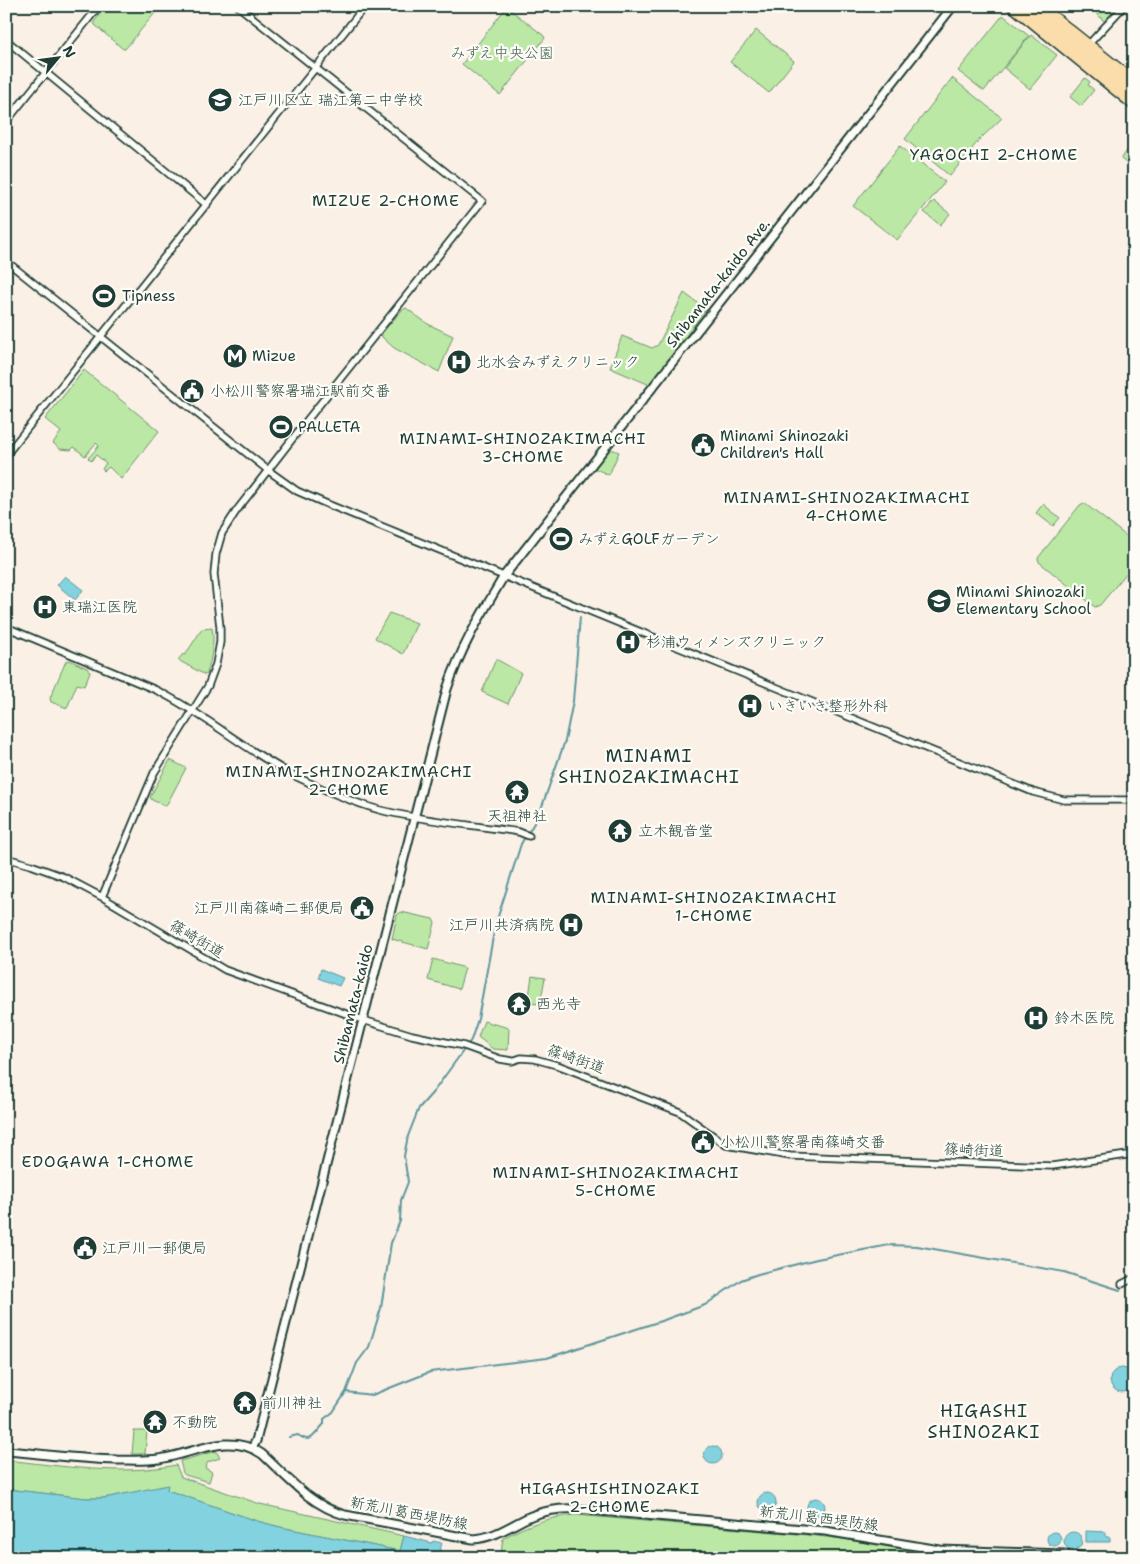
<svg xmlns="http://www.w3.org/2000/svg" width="1140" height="1564" viewBox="0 0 1140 1564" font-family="'Shantell Sans','Klee One',sans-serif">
<rect width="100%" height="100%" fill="#fbf0e6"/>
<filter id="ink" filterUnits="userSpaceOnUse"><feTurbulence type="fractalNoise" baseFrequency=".02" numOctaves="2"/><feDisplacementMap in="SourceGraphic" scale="10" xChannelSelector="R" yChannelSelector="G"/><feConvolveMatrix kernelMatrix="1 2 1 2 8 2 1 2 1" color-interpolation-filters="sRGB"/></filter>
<g filter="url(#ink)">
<path fill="#bbe8a5" stroke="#6d926c" d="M106 6H147L155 13 125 49H123L95 25 94 22Z
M1089 6H1119L1105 22Z
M508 8 543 35 545 38 500 95 462 64 505 9Z
M1003 15 1029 36 984 91 958 71Z
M756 30 794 61 769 93 730 62Z
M1031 35 1057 55 1030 89 1004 68Z
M952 78 1002 118 979 140 950 176 905 139Z
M1085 78 1090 82 1088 85 1094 90 1081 106 1070 97Z
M1131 145 1134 147V166L1132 168 1121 159Z
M900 146 945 182 897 240 853 206Z
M934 201 950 214 940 225 924 212Z
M684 293 706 309 650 385 610 368 622 336 652 348 658 345Z
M406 308 428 324 453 336 439 372 394 348 382 337V333L402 310Z
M84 370 159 431 121 479 109 467 104 471 102 469 106 463 96 455 91 461 88 458 99 446 96 443 85 456 74 447 71 450 60 449 53 443 61 432 45 419Z
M611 449 619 452 609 475 594 468Z
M1084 503 1134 542V564L1100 605 1095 607 1039 562 1038 558 1080 505Z
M1043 504 1060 518 1053 526 1036 513Z
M389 613 417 623 403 654 375 638Z
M212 628C215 644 211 658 207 674L205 675 178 660 183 654 185 655 202 629Z
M496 659 521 673 508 704 482 692Z
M69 660 87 668 90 672 84 686 77 684 67 708 51 702 50 698 66 661Z
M170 760 186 768 166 806 152 800 150 797Z
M401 912 433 919 435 923 428 949 392 939 397 915Z
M433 959 465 968 459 989 428 980Z
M532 976 545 978 540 1004 528 1003Z
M484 1021 509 1028 508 1050 493 1049 478 1037Z
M134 1431H147L145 1454H132Z
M216 1451 220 1458 208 1462 205 1468 212 1472 209 1482 185 1475 183 1473 180 1461Z
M6 1460C62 1466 121 1476 176 1465L181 1477 260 1504 404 1536 400 1551 280 1527 257 1521 167 1490V1486L104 1498H86L6 1489Z
M575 1515 798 1534 844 1539 934 1555 971 1558H507L501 1554 503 1538C527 1525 548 1517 575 1515Z"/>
<path fill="#83d2e0" stroke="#5b969b" d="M65 576 83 590 75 600 57 585Z
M321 969 343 978 339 986 318 978Z
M1110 1380a12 12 0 1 1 24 0a12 12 0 1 1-24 0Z
M704 1455a9 9 0 1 1 18 0a9 9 0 1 1-18 0Z
M168 1485 167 1490 257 1521 280 1527 400 1551 404 1536 432 1543 433 1541 442 1543 438 1558H6V1489L86 1498H104Z
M758 1502a9 9 0 1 1 18 0a9 9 0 1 1-18 0Z
M807 1507a9 9 0 1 1 18 0a9 9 0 1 1-18 0Z
M1086 1531 1106 1532V1537H1110V1542H1086Z
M1047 1539a7 7 0 1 1 14 0a7 7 0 1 1-14 0Z
M1064 1541a9 9 0 1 1 18 0a9 9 0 1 1-18 0Z"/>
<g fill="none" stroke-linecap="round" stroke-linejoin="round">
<path stroke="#5b969b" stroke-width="2" d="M528 833 539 815 565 741 573 701 580 617
M1133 1292H1134
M346 1392 357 1363 369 1347 381 1308 391 1243 400 1221 401 1200 408 1182 404 1156 408 1136 419 1108 434 1091 471 1040 478 1019 495 926 521 844 525 837
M289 1437 298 1435C312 1445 314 1434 324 1424V1419L333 1412 346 1392 372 1395 430 1372 547 1358 664 1320 705 1305 741 1280 758 1274 817 1259 889 1245 917 1246 1064 1272 1120 1290"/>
<defs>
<path id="tertiary" d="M6 40 207 205
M1088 45 1124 6
M6 122 99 6
M6 261 269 471 297 491 327 504 1033 792 1064 800H1134
M6 455 365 6
M6 627 156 690C205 714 246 751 295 776 322 789 351 802 380 810 423 821 474 825 519 832L529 836
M6 858 31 865 64 877 102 897 225 970 363 1020 412 1035 464 1046 500 1059 512 1061 521 1058 535 1059 560 1066 680 1112 726 1145 790 1156 1052 1166 1134 1154
M102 897 154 773 208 686 216 664 220 642V627L214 574 216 554 222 533 237 510 300 429 482 201 238 6
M1122 1284 1134 1278"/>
<path id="secondary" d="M252 1448 256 1441 447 689C462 645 481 615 504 576L953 6
M6 1451C43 1454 80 1459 117 1460 131 1460 145 1461 159 1459 194 1454 228 1431 262 1454 287 1477 311 1506 345 1515L473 1539C495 1538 511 1525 531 1516 546 1510 562 1508 577 1509L825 1531 940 1550 1064 1554 1093 1558"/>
<path id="trunk" d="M1011 6 1134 106
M1041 6 1134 80"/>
<path id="motorway" d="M1019 6 1134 97
M1032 6 1134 87"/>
</defs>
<use href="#tertiary" stroke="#1f3d34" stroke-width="9"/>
<use href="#secondary" stroke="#1f3d34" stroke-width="11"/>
<use href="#trunk" stroke="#1f3d34" stroke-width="11"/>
<use href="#motorway" stroke="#1f3d34" stroke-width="12"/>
<use href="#tertiary" stroke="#fdfcf7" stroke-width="5.5"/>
<use href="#secondary" stroke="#fdfcf7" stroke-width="7"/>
<use href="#trunk" stroke="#faddab" stroke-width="8"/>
<use href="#motorway" stroke="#faddab" stroke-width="9"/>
</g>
</g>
<defs>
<symbol id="school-disc" viewBox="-11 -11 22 22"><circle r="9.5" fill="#1f3d34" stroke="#fdfcf7"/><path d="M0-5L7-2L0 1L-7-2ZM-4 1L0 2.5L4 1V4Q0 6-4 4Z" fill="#fff"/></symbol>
<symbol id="stadium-disc" viewBox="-11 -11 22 22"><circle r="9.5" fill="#1f3d34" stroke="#fdfcf7"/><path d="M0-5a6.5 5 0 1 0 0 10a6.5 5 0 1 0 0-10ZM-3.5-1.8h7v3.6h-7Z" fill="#fff"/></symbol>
<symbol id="metro-disc" viewBox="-11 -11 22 22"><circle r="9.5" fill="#1f3d34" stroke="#fdfcf7"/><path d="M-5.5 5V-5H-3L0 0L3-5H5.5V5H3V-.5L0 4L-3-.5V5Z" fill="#fff"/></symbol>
<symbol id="hospital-disc" viewBox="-11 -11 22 22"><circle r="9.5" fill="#1f3d34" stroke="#fdfcf7"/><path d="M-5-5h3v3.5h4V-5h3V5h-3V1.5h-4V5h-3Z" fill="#fff"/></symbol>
<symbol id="civic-disc" viewBox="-11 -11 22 22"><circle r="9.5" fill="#1f3d34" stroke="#fdfcf7"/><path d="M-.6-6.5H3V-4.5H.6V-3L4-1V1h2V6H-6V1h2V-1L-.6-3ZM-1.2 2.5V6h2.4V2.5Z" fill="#fff"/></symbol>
<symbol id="temple-disc" viewBox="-11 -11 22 22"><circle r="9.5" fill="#1f3d34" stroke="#fdfcf7"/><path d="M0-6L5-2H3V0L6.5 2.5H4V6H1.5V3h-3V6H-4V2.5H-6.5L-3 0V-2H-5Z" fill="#fff"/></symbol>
</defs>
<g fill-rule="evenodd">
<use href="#school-disc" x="206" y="86" width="28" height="28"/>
<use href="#stadium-disc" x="90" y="282" width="28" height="28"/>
<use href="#metro-disc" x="221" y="342" width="28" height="28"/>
<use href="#hospital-disc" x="445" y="348" width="28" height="28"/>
<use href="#civic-disc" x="178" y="377" width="28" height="28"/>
<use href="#stadium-disc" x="267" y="413" width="28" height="28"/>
<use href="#civic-disc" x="689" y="431" width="28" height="28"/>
<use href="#stadium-disc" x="547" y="525" width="28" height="28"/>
<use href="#school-disc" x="925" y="587" width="28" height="28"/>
<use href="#hospital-disc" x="31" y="593" width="28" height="28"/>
<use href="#hospital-disc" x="614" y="628" width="28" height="28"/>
<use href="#hospital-disc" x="736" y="692" width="28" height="28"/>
<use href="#temple-disc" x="503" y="778" width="28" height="28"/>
<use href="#temple-disc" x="606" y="817" width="28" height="28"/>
<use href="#civic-disc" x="348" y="894" width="28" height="28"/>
<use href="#hospital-disc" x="557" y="911" width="28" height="28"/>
<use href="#temple-disc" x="505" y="990" width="28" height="28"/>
<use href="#hospital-disc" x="1022" y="1004" width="28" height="28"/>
<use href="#civic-disc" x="689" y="1128" width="28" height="28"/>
<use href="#civic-disc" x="71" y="1234" width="28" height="28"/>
<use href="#temple-disc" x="231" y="1389" width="28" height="28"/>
<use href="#temple-disc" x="141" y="1408" width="28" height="28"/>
</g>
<g text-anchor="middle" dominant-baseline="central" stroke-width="4.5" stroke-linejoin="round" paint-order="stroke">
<g font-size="15" fill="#3e5f4b" stroke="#fdfcf7">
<text x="502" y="53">みずえ中央公園</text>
</g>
<g font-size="15" fill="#1f3d34" stroke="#fdfcf7" text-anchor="start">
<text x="238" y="100">江戸川区立 瑞江第二中学校</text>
<text x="122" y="296">Tipness</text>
<text x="252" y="356">Mizue</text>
<text x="476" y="362">北水会みずえクリニック</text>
<text x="210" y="391">小松川警察署瑞江駅前交番</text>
<text x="298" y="427">PALLETA</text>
<text x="720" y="436">Minami Shinozaki<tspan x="720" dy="17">Children's Hall</tspan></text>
<text x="578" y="539">みずえGOLFガーデン</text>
<text x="956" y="592">Minami Shinozaki<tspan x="956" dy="17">Elementary School</tspan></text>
<text x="62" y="607">東瑞江医院</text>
<text x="646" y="642">杉浦ウィメンズクリニック</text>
<text x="768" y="706">いきいき整形外科</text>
<text x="517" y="816" text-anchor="middle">天祖神社</text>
<text x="638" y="831">立木観音堂</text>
<text x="344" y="908" text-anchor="end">江戸川南篠崎二郵便局</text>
<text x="554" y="925" text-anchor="end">江戸川共済病院</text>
<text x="536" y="1004">西光寺</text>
<text x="1054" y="1018">鈴木医院</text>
<text x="720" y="1142">小松川警察署南篠崎交番</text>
<text x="102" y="1248">江戸川一郵便局</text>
<text x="262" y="1403">前川神社</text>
<text x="172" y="1422">不動院</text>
</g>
<g font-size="15" fill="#1f3d34" stroke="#fdfcf7">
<text transform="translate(718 283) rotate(-52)">Shibamata-kaido Ave.</text>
<text transform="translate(197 939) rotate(30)">篠崎街道</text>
<text transform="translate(353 1004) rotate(-76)">Shibamata-kaido</text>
<text transform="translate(576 1059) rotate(19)">篠崎街道</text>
<text transform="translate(974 1150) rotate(2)">篠崎街道</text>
<text transform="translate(409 1513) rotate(11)">新荒川葛西堤防線</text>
<text transform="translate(819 1518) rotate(7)">新荒川葛西堤防線</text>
</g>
<g font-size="16" letter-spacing="1" fill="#1f3d34" stroke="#fdfcf7">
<text x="994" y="154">YAGOCHI 2-CHOME</text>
<text x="386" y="200">MIZUE 2-CHOME</text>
<text x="523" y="438">MINAMI-SHINOZAKIMACHI<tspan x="523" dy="18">3-CHOME</tspan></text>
<text x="847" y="497">MINAMI-SHINOZAKIMACHI<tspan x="847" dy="18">4-CHOME</tspan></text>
<text x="349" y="771">MINAMI-SHINOZAKIMACHI<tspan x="349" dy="18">2-CHOME</tspan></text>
<text x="714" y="897">MINAMI-SHINOZAKIMACHI<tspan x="714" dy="18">1-CHOME</tspan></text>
<text x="108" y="1161">EDOGAWA 1-CHOME</text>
<text x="616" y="1172">MINAMI-SHINOZAKIMACHI<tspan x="616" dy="18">5-CHOME</tspan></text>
<text x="610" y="1488">HIGASHISHINOZAKI<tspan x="610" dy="18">2-CHOME</tspan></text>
</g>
<g font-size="18" letter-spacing="1" fill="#1f3d34" stroke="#fdfcf7">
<text x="649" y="756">MINAMI<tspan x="649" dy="21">SHINOZAKIMACHI</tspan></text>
<text x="984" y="1411">HIGASHI<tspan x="984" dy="21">SHINOZAKI</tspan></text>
</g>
</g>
<rect width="1140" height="1564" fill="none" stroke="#fdfcf7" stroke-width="25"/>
<rect x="12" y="12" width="1115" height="1539" fill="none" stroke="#1f3d34" stroke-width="2" filter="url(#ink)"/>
<g transform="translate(58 58) rotate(61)" stroke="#fdfcf7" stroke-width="4" paint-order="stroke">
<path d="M0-4L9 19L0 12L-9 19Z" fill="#1f3d34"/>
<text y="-8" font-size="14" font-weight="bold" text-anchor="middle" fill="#1f3d34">N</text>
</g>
</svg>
